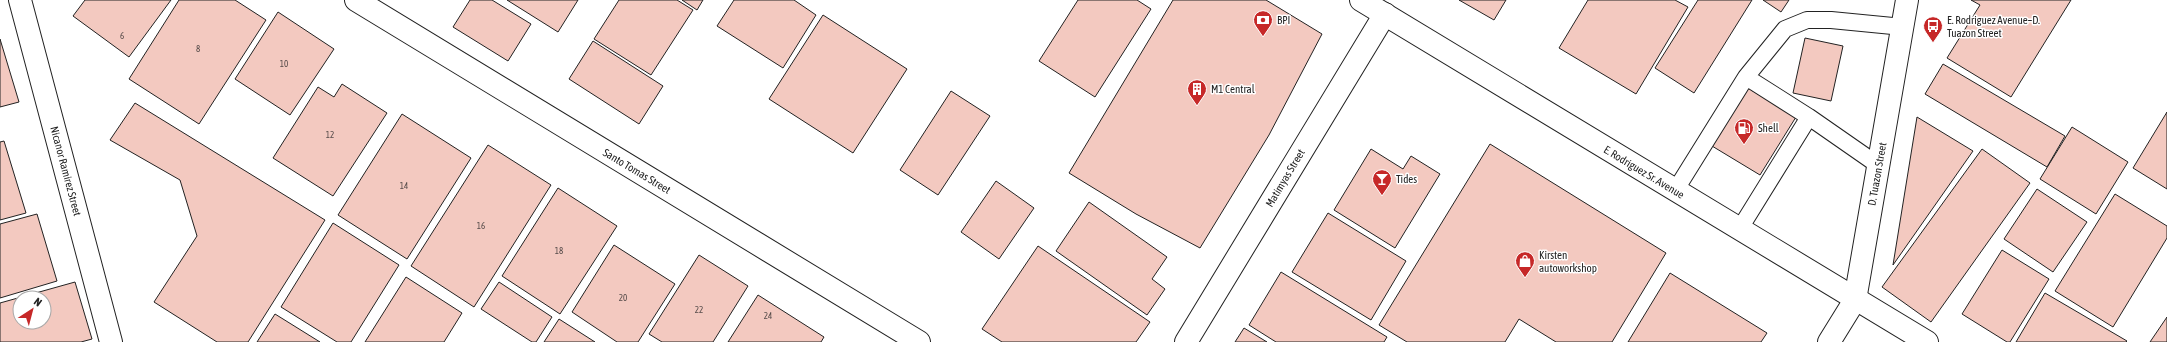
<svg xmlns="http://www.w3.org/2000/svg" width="2167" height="342" viewBox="0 0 2167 342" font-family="'Asap Condensed',sans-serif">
<rect width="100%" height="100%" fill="#fff"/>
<path fill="#f3c9c0" stroke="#222" fill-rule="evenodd" d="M85 0H171L129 57 73 16Z
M179 0H235L266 20 199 124 129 79Z
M470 0H492L531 24 508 61 453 27Z
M507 0H578L558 32Z
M619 0H677L693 10 651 75 594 39Z
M682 0H703L697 10Z
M734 0H794L816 15 783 68 717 26Z
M1078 0H1137L1151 9 1095 97 1039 61Z
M1173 0H1266L1322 34 1269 135 1200 248 1136 214 1069 173Z
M1459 0H1506L1494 20Z
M1588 0H1675L1688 7 1636 94 1559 48Z
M1698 0H1752L1694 93 1655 68Z
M1763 0H1789L1781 12Z
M1971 0H2071L2011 97 1947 58 1980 5Z
M278 12 334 49 290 115 235 79Z
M823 15 907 69 853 153 769 99Z
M1805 38 1843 46 1831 101 1793 93Z
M0 39 19 102 0 107Z
M593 41 663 86 639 124 569 79Z
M1943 64 2065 136 2047 167 1925 94Z
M342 84 387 113 333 196 273 158 318 87 334 97Z
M1748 88 1796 117 1760 175 1712 146Z
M951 91 990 116 938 195 900 170Z
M135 103 325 220 248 342H217L154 302 197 236 180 180 110 140Z
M2167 112V189L2133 168Z
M402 114 471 158 407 259 338 215Z
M1917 117 1973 151 1893 265Z
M2072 127 2128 162 2096 214 2040 179Z
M4 141 26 213 0 220V142Z
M1490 144 1666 253 1612 342H1556L1519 319 1505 342H1407L1379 325Z
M488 145 551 185 474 307 411 266Z
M1371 149 1403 169 1411 156 1440 174 1395 248 1334 210Z
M1982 149 2030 183 1931 322 1882 287Z
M996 181 1034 208 999 259 961 232Z
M558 188 617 226 560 314 502 276Z
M2037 189 2087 222 2053 272 2004 239Z
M2115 194 2167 226V238L2113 327 2055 291Z
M1089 202 1167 257 1152 279 1165 289 1147 315 1056 251Z
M1328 213 1406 261 1371 320 1292 272Z
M37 214 57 281 0 298V224Z
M333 223 399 265 351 342H337L281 307Z
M614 245 675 284 638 342H617L572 312Z
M1038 246 1150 322 1136 342H1002L982 329Z
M2002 250 2049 279 2010 342H2007L1962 314Z
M699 255 748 286 713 342H662L649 334Z
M1281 272 1387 337 1384 342H1276L1249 325Z
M1670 273 1767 333 1761 342H1628Z
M406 277 462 313 444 342H365Z
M75 282 92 339 81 342H0V303ZM20 298H44V322H20Z
M499 282 552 317 536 342H532L481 309Z
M2045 293 2127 341 2126 342H2016Z
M758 295 824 337 821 342H728Z
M275 314 320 342H257Z
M2167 317V342H2150Z
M559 319 595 342H544Z
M1244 328 1267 342H1235Z"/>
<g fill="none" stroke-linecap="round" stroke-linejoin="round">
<defs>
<path id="service" d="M1746 77 1809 117 1878 165
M1675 191 1746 77 1785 29 1807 20H1831L1903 27
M1739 230 1809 117"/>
<path id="minor" d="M356 0 919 342
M1186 342 1385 14"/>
<path id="tertiary" d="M20 0 111 342
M1829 342 1855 300 1907 0"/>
<path id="secondary" d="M1361 0 1927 342"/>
</defs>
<use href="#service" stroke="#222" stroke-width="18"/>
<use href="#minor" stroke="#222" stroke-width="24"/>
<use href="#tertiary" stroke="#222" stroke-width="24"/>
<use href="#secondary" stroke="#222" stroke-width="24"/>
<use href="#service" stroke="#fff" stroke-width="16"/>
<use href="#minor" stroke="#fff" stroke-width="22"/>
<use href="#tertiary" stroke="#fff" stroke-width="22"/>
<use href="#secondary" stroke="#fff" stroke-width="22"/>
</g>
<defs>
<symbol id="bank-pin" viewBox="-11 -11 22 30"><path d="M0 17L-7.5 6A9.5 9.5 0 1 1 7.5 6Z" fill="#c62828" stroke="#fff"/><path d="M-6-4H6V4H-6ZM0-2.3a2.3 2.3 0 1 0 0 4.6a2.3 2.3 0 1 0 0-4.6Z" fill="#fff"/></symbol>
<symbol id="bus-pin" viewBox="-11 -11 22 30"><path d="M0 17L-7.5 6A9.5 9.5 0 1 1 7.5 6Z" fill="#c62828" stroke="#fff"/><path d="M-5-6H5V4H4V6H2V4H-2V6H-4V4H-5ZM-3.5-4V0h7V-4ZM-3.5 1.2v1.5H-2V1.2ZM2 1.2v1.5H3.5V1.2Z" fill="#fff"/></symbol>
<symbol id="building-pin" viewBox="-11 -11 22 30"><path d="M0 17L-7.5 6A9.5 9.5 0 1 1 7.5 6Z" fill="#c62828" stroke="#fff"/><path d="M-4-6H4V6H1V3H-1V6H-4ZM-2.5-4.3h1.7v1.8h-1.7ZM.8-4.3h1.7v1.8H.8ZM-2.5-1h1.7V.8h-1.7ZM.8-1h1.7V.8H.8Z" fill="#fff"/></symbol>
<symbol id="fuel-pin" viewBox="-11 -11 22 30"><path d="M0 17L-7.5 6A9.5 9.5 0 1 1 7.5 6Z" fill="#c62828" stroke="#fff"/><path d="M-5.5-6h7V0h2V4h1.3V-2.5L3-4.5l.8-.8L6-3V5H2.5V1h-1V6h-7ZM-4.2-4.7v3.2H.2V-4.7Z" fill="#fff"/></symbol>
<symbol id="bar-pin" viewBox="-11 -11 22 30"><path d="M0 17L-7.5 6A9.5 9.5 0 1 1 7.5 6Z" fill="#c62828" stroke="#fff"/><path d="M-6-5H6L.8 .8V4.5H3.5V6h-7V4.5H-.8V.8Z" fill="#fff"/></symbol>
<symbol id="shop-pin" viewBox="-11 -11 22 30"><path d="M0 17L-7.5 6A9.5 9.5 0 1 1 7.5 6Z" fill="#c62828" stroke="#fff"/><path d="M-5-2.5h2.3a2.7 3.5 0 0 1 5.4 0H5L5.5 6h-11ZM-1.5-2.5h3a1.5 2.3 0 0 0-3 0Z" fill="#fff"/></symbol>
</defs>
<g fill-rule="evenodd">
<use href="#bank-pin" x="1252" y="9" width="22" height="30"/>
<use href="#bus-pin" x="1922" y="15" width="22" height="30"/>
<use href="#building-pin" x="1186" y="78" width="22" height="30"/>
<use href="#fuel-pin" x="1733" y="117" width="22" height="30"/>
<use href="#bar-pin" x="1371" y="168" width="22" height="30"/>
<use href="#shop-pin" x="1514" y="250" width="22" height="30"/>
</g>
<g text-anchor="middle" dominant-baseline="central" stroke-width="3" stroke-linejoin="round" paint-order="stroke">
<g font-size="9" fill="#564c4a">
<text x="122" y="36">6</text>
<text x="198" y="49">8</text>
<text x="284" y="64">10</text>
<text x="330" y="135">12</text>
<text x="404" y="186">14</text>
<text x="481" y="226">16</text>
<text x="559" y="251">18</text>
<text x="623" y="298">20</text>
<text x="699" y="310">22</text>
<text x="768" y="316">24</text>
</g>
<g font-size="11" fill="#222" stroke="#fff" text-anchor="start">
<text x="1277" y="20">BPI</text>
<text x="1947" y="20">E. Rodriguez Avenue–D.<tspan x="1947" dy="13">Tuazon Street</tspan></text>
<text x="1211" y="89">M1 Central</text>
<text x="1758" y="128">Shell</text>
<text x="1396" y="179">Tides</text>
<text x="1539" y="255">Kirsten<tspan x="1539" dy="13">autoworkshop</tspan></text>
</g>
<g font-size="11" fill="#222" stroke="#fff">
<text transform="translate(66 171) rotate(75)">Nicanor Ramirez Street</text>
<text transform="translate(637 171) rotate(31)">Santo Tomas Street</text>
<text transform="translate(1644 172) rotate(31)">E. Rodriguez Sr. Avenue</text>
<text transform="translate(1877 174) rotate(-80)">D. Tuazon Street</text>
<text transform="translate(1285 178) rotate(-59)">Matimyas Street</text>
</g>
</g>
<g transform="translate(32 310) rotate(36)"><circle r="19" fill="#ffffff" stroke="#a7a7a7"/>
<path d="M0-3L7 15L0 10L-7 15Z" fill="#c62828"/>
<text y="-6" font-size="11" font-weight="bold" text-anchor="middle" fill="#222222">N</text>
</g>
</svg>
